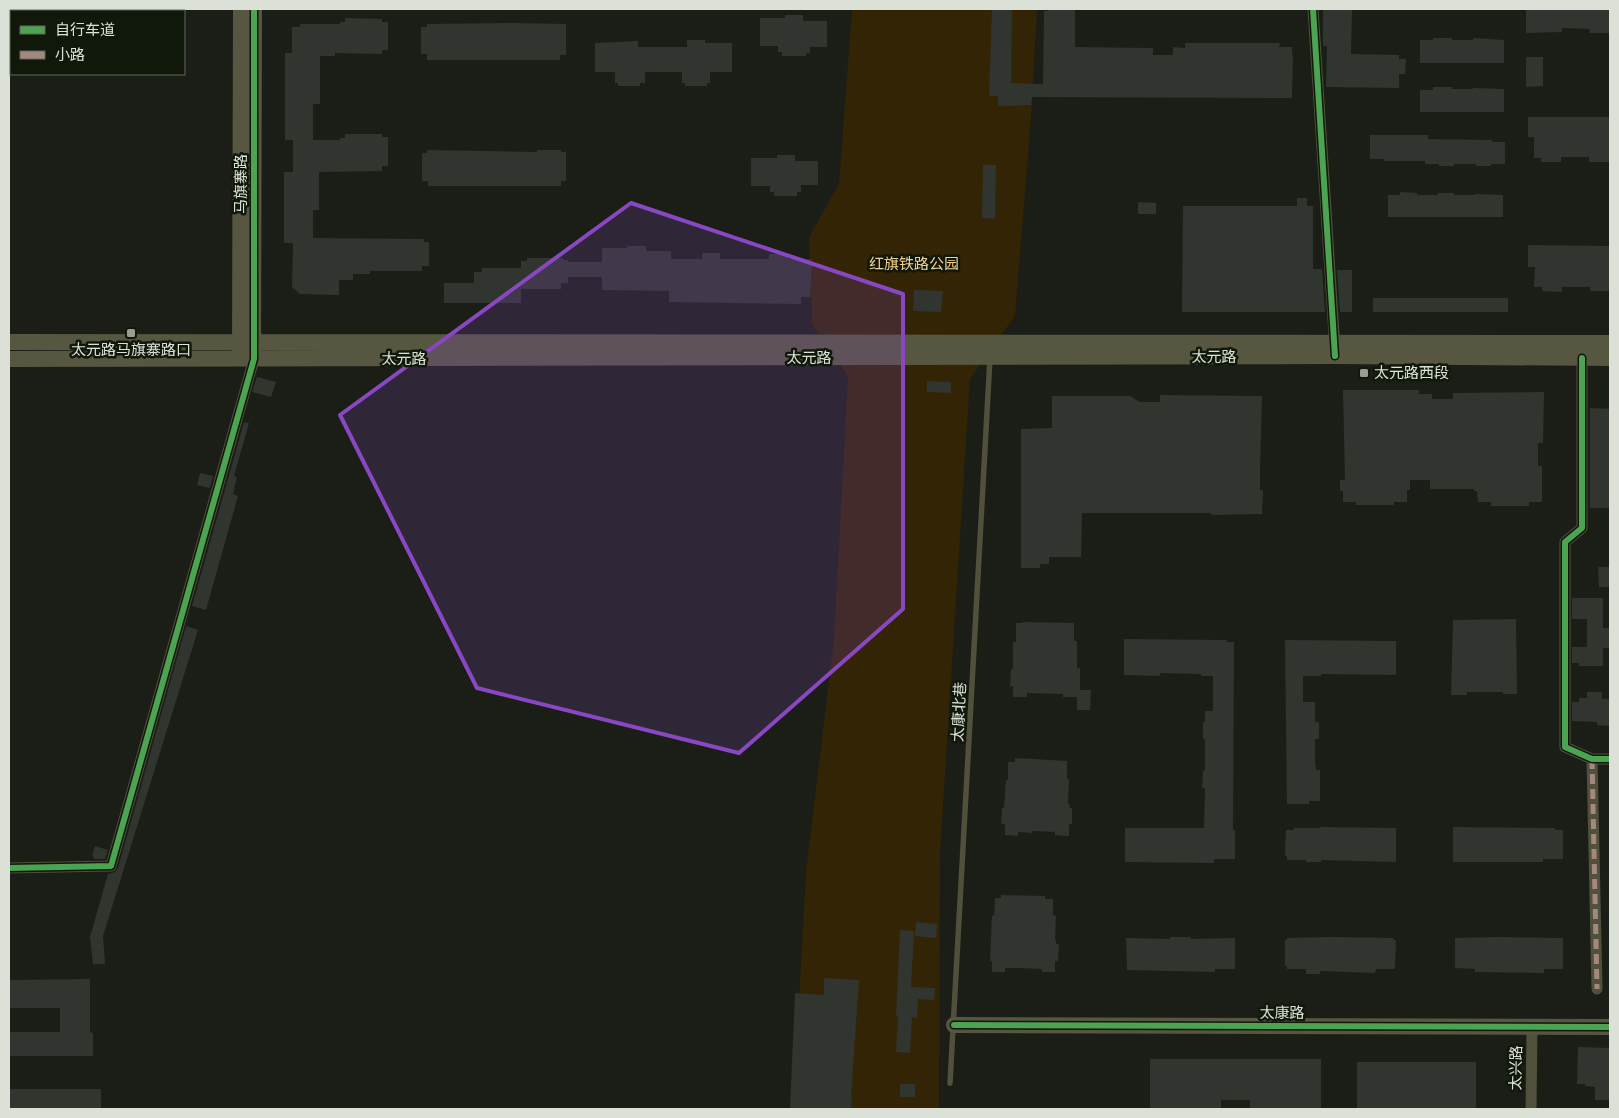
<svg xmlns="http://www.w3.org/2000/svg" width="1619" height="1118" viewBox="0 0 1619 1118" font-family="Signika,'Noto Sans SC',sans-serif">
<rect width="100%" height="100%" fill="#1a1e16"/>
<path fill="#332406" d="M852 9H1037L1031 117 1015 316 970 379 940 853 939 1109H793L806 872 834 638 848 376 812 324 809 237 839 184Z"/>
<path fill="#30352f" d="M992 9H1012L1011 83 1043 84 1044 11H1048V9H1075V47L1153 48V55H1173V47L1185 48V43H1280L1279 47H1292V55H1293L1292 98 1032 97 1031 105 998 106V96H989Z
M1323 9H1352L1351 54 1399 55V59H1406L1405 74H1399V88L1326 87 1327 46H1323Z
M1526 9H1610V33H1589L1590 29 1562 28V32L1526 33Z
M785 15H803V21H827V47H810V53H806V56H782V52H778V46H760V18H785Z
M345 18 382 19V22H388V50H382V54L335 53V56H320V104H313V140H340V138H345V134H382V137H388V166H382V171L319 172V210H313V238L424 239V242H429V266H422V271H370V274H353V280H339V295L300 294 292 287 293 243H284V172H293V140H285V53H292V27H300V24H340V22H345Z
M512 23 566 24V55H560V60H427V54H421V27H427V24Z
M1433 38H1452V40H1473V38L1504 40V63H1420V40H1433Z
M687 40H705V43H732V72H710V83H707V86H685V83H682V72H645V83H640V86H618V83H615V72H595V43L638 41V47H687Z
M1526 57H1543V86L1526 87Z
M1433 87H1452V89H1473V88L1504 89V112H1420V90H1433Z
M1528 117H1610V162H1589V157H1561V162H1541V158H1534V137H1528Z
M1370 135H1428V139L1492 140V142H1505V164H1491V166H1476V164H1454V166H1439V164H1425V161H1384V159H1370Z
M427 150 537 152V150H561V152H566V181H561V186H428V181H422V153H427Z
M777 155H795V161H818V185H801V192H797V196H774V192H770V186H751V158H777Z
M983 165H996L995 219 982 218Z
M1400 192 1417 193V195H1438V193H1454V195H1475V194L1503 195V217H1388V195H1400Z
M1297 198H1307V206H1313V269H1322L1325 312H1182L1183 206H1297Z
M1138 202 1156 203V214H1138Z
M1528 245 1610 246V291H1590V287H1562V292L1542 291V287H1534L1535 267H1528Z
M627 246H646V251H671V259H702V253H720V259H769V254H788V259H812L810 297H801V304L669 302V291L602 290V277H568V283H561V289H521V303H444V283H474V272H482V268H521V261H527V258H563V260H568V262H602V248H627Z
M1337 270H1352V312H1340Z
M914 290 943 291 941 312 913 311Z
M1373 298H1508V312H1373Z
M257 377 276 382 271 397 252 392Z
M927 381 951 382V393L927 392Z
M1343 390H1419V394H1432V399H1453V393L1544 392 1543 443H1538V466H1542V502H1529V506H1491V502H1478L1477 491H1474V489H1430V480H1410V490H1407V502H1394V505H1356V502H1343V491H1340V480H1345Z
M1160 395 1262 396 1260 472V490H1263L1262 514 1211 515V513H1082L1081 557H1049V564H1040V568H1021V429L1052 428V396H1130L1140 402H1160Z
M1590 408 1610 409V508H1590Z
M244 422 249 423 234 476 237 477 233 494 238 496 206 610 192 606Z
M200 473 213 476 210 488 197 485Z
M1598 567H1610V587H1599Z
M1572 598H1603V628H1610V648H1603V666H1579V663H1572V647H1587V619H1572Z
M1516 619 1517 694H1503V692H1467V695H1451L1453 620Z
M1023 622 1074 623V641H1077V668H1080V690H1091L1090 710H1077V697H1063V694L1027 693V697H1013V686H1010L1011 669H1013V642H1016V623H1023Z
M186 626 198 630 103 936 105 964H93L90 937 108 874 115 872 118 868Z
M1124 639 1227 640V642H1234L1233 830H1235V859H1214V863L1125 862V828H1204L1205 788H1202L1203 770 1205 771V739H1203V722H1205V711H1213V676H1201V674L1160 673V676L1124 675Z
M1285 640 1396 641V675L1321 674V676H1303V702H1315V722H1319V739H1315V759L1316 770H1320V801H1309V804H1287Z
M1587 692H1602V699H1610V726L1597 725V722L1572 721V702H1579V698H1587Z
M1015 758 1067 761V779H1069L1068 804H1070L1069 808H1072V824H1069V836L1055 835V832L1032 831V833L1018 832V836L1005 835V824H1001L1002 808H1004L1006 780H1008V762H1015Z
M1320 827 1396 828V862L1321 860V862H1306V860H1287V856H1285L1286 830H1294V828H1320Z
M1453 827 1555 828V830H1563V859H1543V862H1453Z
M95 846 108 850 105 859H93L94 857 92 856Z
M1001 895 1045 896V899H1053V915L1056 916 1055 940H1056V944H1059L1058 961H1055V972H1042V969L1018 968H1005V972H992V961H990L992 915 994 916 995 898H1001Z
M916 922 937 924 936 938 915 936Z
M900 930 914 931 911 987 935 988 934 1000 918 999 917 1018 912 1017 910 1053 896 1052 898 1017 896 1016Z
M1170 937H1191V939L1235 938V969H1215V972L1127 970 1126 938 1170 939Z
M1330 937 1394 938 1393 940H1396L1395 967 1394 969H1376L1375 973 1320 971V974H1306V969H1287V966H1285V940H1287V938Z
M1499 937 1563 938V969H1544V973L1475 972V969L1455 968V938Z
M824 978 859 980 851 1097H852L851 1109H790L795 993 824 995Z
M90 979V1032L93 1033V1056H9V1032H60V1008H9V980Z
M1578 1047 1610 1048V1100H1595V1087L1585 1086V1084H1577Z
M1150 1059H1321V1109H1250V1100H1221V1109H1150Z
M1357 1062H1476V1109H1357Z
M900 1084H915V1097H900Z
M9 1089H101V1109H9Z"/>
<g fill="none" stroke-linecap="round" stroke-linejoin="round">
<path stroke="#50503c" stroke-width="5.5" d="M950 1083 990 358"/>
<path stroke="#50503c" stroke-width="11" d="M1313 9 1335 350
M1582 358V528L1565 542V747L1592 759H1610
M1592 759 1597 989
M9 868 111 866 254 359
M1531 1109 1532 1027"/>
<path stroke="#565641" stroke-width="16" d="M9 342 1610 343
M240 351 241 9
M253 352 254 9
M9 359 1335 356 1610 358
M954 1025 1610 1027"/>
<path stroke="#a5887d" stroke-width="5" stroke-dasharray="10 5" stroke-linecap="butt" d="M1592 759 1597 989"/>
<defs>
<path id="cycleway" d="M1313 9 1335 356
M1582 358V528L1565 542V747L1592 759H1610
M9 868 111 866 254 359V9
M954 1025 1610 1027"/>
</defs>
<use href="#cycleway" stroke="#10180a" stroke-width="9"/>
<use href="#cycleway" stroke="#4ca352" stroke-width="6"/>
</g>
<path fill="#8947c3" fill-opacity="0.2" stroke="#8947c3" stroke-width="4" stroke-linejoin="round" d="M631 203 903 294V609L739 753 477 688 340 415Z"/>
<g fill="#979d93" stroke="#10180a" stroke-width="2">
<rect x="126" y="328" width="10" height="10" rx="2.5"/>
<rect x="1359" y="368" width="10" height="10" rx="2.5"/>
</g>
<g text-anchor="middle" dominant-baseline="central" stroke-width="5" stroke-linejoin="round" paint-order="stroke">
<g font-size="15" fill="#dbe1d7" stroke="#10180a">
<text transform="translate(241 184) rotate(-90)">马旗寨路</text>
<text x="1214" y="357">太元路</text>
<text x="809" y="358">太元路</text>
<text x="404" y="359">太元路</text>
<text transform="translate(959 712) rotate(-87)">太康北巷</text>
<text x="1282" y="1013">太康路</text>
<text transform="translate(1516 1068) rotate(-89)">太兴路</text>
</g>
<g font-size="15" fill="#f7d091" stroke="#10180a">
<text x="914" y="264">红旗铁路公园</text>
</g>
<g font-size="15" fill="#dbe1d7" stroke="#10180a">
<text x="131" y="350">太元路马旗寨路口</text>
<text x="1374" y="373" text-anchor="start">太元路西段</text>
</g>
</g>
<rect width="1619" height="1118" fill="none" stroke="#dbe1d7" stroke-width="20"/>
<rect x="10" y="10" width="175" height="65" fill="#10180a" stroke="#61685c"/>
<rect x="20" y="26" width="25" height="8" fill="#4ca352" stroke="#61685c"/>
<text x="55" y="35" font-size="15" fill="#dbe1d7">自行车道</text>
<rect x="20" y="51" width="25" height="8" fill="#a5887d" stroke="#61685c"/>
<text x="55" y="60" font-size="15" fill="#dbe1d7">小路</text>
</svg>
